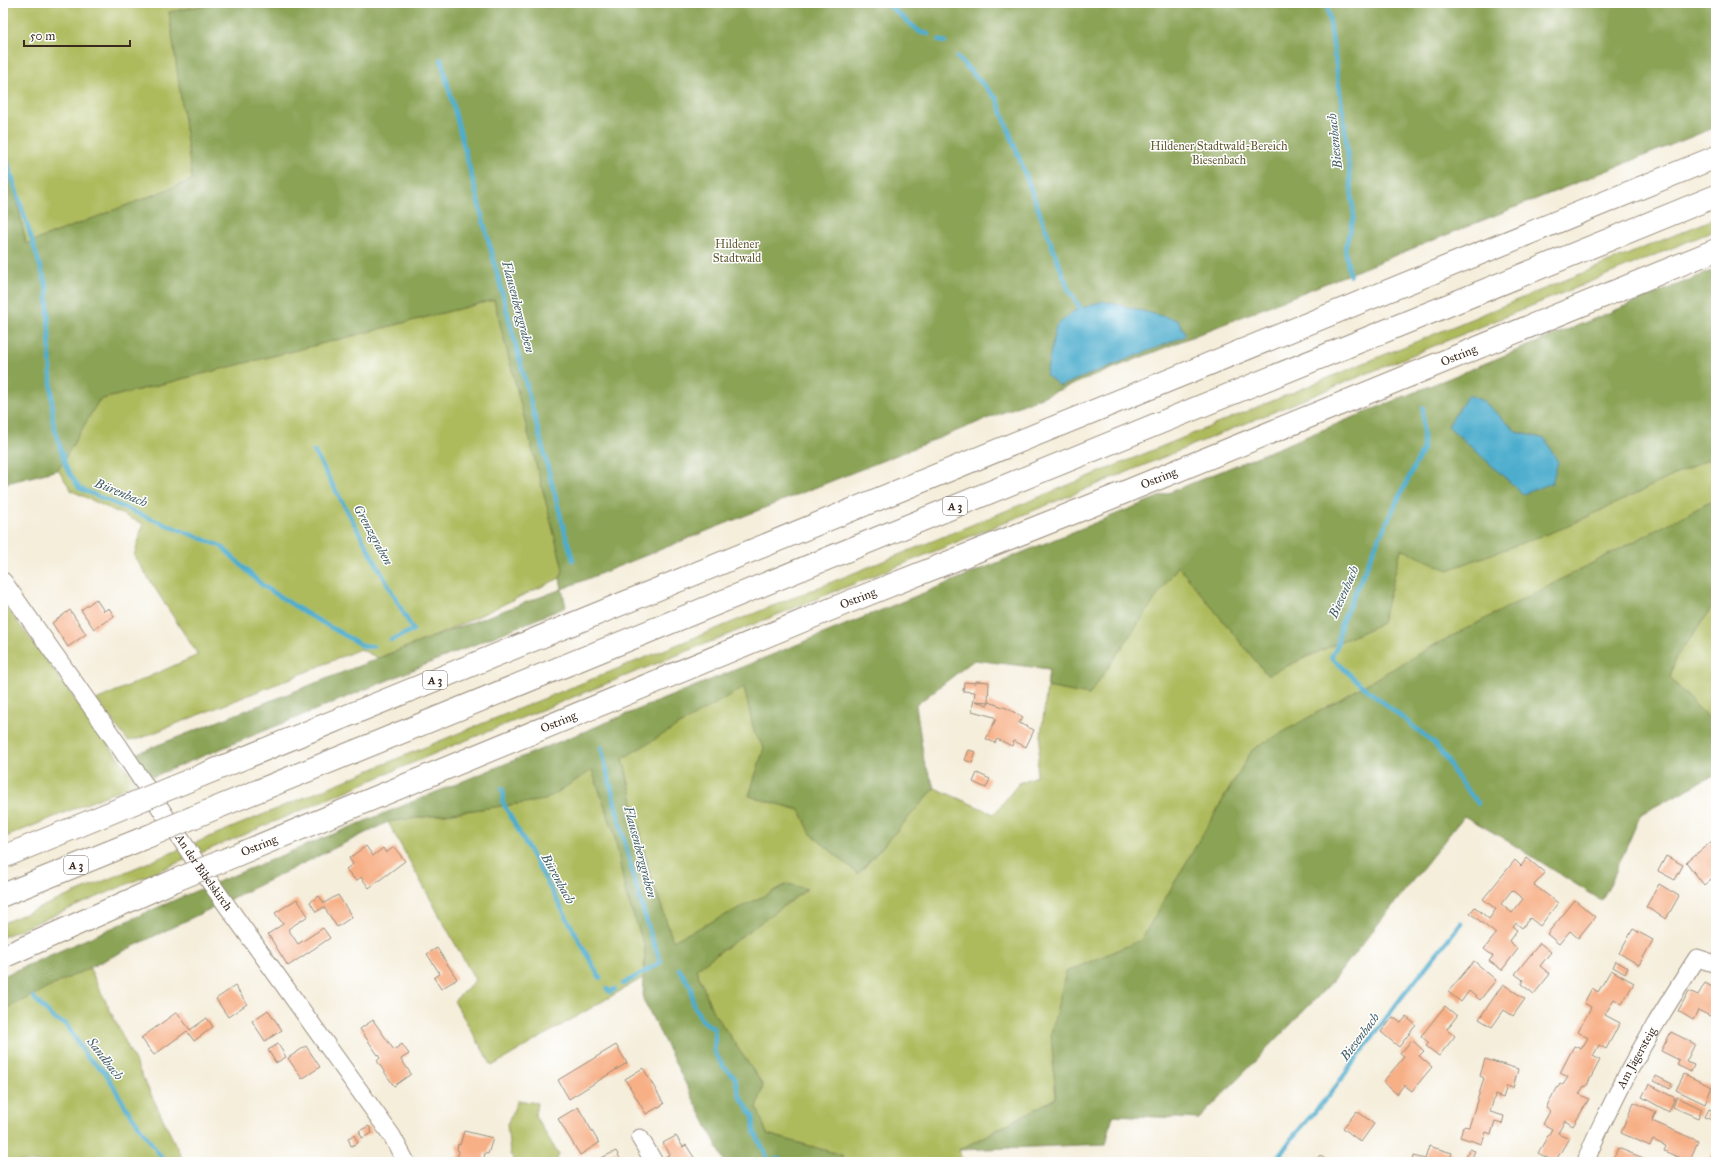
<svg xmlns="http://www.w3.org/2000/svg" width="1719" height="1165" viewBox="0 0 1719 1165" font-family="'IM FELL Great Primer',serif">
<rect width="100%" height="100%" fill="#fff"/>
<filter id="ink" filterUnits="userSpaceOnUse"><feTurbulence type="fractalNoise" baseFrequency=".025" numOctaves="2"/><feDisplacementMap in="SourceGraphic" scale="8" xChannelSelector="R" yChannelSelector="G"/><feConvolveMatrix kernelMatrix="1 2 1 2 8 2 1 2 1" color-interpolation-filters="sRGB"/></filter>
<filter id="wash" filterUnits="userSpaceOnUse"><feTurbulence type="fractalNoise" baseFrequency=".012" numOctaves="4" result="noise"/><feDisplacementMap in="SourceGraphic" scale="16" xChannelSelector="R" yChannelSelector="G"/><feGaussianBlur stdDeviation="0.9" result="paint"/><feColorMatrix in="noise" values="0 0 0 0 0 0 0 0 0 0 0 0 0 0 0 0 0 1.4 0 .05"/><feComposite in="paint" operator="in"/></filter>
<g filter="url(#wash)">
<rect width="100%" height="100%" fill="#f5eedb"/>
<path fill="#aebb5d" stroke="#74723e" d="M3 3H217L169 12 193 180 26 244 6 146H3Z
M1716 218V230L918 558 457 744 3 937V923L459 733 918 547Z
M494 300 563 569V573L560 578 440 634 378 658 360 649 294 677 138 739 128 741 96 700 198 655 134 556 143 524 72 491 58 470 99 400Z
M1716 455V499L1431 647 1252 750 1141 940 1066 972 1051 1034 1056 1098 959 1150 963 1162H843L842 1155 767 1134 757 1108 763 1085 712 1010 696 969 806 890 788 884 673 941 648 866 623 758 744 686 754 732 764 748 749 796 800 810 811 834 858 874 935 788 994 814 1019 783 1036 776 1047 687 1089 695 1178 565 1267 675 1382 623 1401 549 1566 527Z
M3 602 137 783 3 838Z
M1716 603V726L1670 678 1676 657Z
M592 770 614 832 626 895 645 947 644 977 492 1066 454 1001 475 980 388 822 545 800Z
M89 967 184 1162H3V1010Z
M518 1100 537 1103 535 1116 559 1155 555 1162H516L510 1154 507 1124Z"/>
<path fill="#8aa354" stroke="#626639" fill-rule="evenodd" d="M217 3H1716V127L562 589 566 607 152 777 135 754 440 634 562 589 560 578 562 573 563 569 494 300 99 400 58 470 3 484V146H6L26 244 192 180 169 12Z
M1716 269V455L1566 527 1448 570 1401 549 1382 623 1267 675 1178 566 1089 695 1047 687 1049 669 974 660 916 705 924 761 935 788 858 874 811 834 800 810 749 796 764 748 754 732 744 687 623 758 648 866 673 941 788 884 807 889 696 969 712 1010 763 1085 757 1108 767 1134 842 1155V1162H725L643 999 645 947 626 895 614 832 592 770 545 800 388 822 3 1010V976L186 895 314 842ZM1483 401 1517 432 1545 439 1448 426Z
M1716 499V603L1676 657 1670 678 1716 726V774L1641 814 1608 889 1601 900C1555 872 1511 841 1464 816L1332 982 1199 1119 1113 1115 1106 1144 959 1150 1056 1098 1051 1034 1066 972 1141 940 1252 750 1431 647Z"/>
<path fill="#4eadcd" stroke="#446c76" d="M1103 301 1178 320 1186 334 1183 337 1060 386 1046 375 1056 326 1074 311Z
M1468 395 1483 401 1517 432 1545 439 1558 462 1552 483 1523 494 1448 426Z"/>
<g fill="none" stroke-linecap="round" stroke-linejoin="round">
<path stroke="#4eadcd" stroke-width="4.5" d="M886 3 920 32 928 34
M1327 3 1344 120 1354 217 1345 248 1350 276
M939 40 945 42
M957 57 997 99 1069 291 1081 309
M441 59 565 533 573 560
M3 148 47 288 53 423 66 467 79 488 139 514 221 546 262 585 304 612 365 647 373 646
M1423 408V449L1379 538 1341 624 1337 646 1331 657 1359 683 1433 742 1447 760 1457 778 1478 803
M314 451 413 630 391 640
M601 747 634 879 651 936 661 962 623 984
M502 789 504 795 502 801 600 978
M679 969 691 987 693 1004 702 1020 714 1029 715 1037 714 1051 723 1066 735 1078 739 1095 753 1116 754 1131 769 1161 780 1159 782 1162
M607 989 610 992 615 989
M33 997 54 1019 66 1024 87 1057 105 1072 127 1109 165 1162
M1275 1162 1292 1138 1331 1093 1401 998 1461 923"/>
</g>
<g id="blocks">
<path fill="#f7af85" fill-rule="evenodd" d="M96 599 104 611 109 608 114 616 94 629 81 610Z
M70 610 86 634 68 647 52 623Z
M976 681 989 682 988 702 975 701 988 705 989 702 1006 708 1023 717 1019 723 1034 730 1026 747 1014 741 1012 746 997 739 995 743 986 739 996 719 994 717 972 711 975 692 963 691 964 682 976 683Z
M969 750 976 752 972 763 965 760Z
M977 773 990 779 986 788 973 782Z
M1716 838V875L1704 885 1686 862Z
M366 846 373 856 383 848 386 853 394 847 405 861 369 888 361 877 356 881 346 869 353 864 349 858Z
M1666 856 1683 865 1675 880 1658 871Z
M1527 858 1545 873 1534 885 1558 903 1540 926 1530 918 1522 928 1516 923 1513 927 1517 930 1509 941 1518 949 1502 970 1489 961 1493 956 1484 949 1496 934 1470 913 1475 907 1489 919 1496 909 1483 899 1515 860 1521 866ZM1512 890 1523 899 1512 913 1501 904Z
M1659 884 1679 896 1666 919 1646 907Z
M338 895 352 917 337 927 324 907 316 912 310 902 319 896 324 903Z
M297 899 308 916 288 929 298 944 323 928 330 938 288 966 268 934 283 924 275 913Z
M1575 900 1595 917 1578 938 1570 931 1559 944 1547 934Z
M1633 929 1653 940 1639 965 1619 953Z
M1540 943 1551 952 1540 966 1550 974 1534 994 1521 984 1523 980 1515 974Z
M437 948 457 979 441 989 434 978 440 974 427 954Z
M1474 961 1496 980 1480 1000 1469 991 1461 1002 1448 992Z
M1616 961 1628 968 1625 974 1613 967Z
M1611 970 1634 983 1622 1004 1614 999 1605 1015 1620 1023 1606 1049 1599 1045 1593 1056 1600 1060 1586 1087 1584 1086 1579 1094 1589 1099 1573 1126 1565 1121 1558 1133 1569 1138 1555 1162 1538 1153 1552 1129 1543 1124 1550 1111 1546 1108 1560 1083 1563 1085 1568 1077 1560 1073 1574 1046 1581 1049 1588 1038 1578 1032 1591 1007 1584 1003 1592 988 1598 992Z
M1705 983 1716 989V1009L1712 1017 1698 1010 1693 1020 1678 1011 1689 991 1698 995Z
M1503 984 1525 999 1513 1016 1504 1010 1492 1027 1479 1019Z
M235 986 247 1004 228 1017 216 999Z
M1445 1006 1457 1016 1447 1029 1455 1036 1439 1056 1426 1046 1429 1043 1421 1036Z
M268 1010 282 1030 265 1041 252 1021Z
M177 1012 190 1030 207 1018 213 1027 194 1041 187 1031 154 1055 141 1038Z
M1393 1017 1401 1023 1406 1017 1416 1025 1399 1047 1381 1032Z
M373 1020 394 1050 402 1044 409 1054 401 1059 411 1074 394 1086 377 1061 380 1058 360 1029Z
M1671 1032 1695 1044 1686 1062 1694 1065 1691 1072 1677 1065 1679 1060 1661 1051Z
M1412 1040 1424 1051 1419 1056 1432 1067 1412 1091 1404 1085 1397 1094 1383 1082 1404 1057 1400 1054Z
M278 1044 286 1057 276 1063 268 1050Z
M616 1045 627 1063 569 1099 558 1080Z
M306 1046 320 1067 302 1079 288 1058Z
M1485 1059 1518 1069 1513 1088 1507 1086 1503 1098 1495 1095 1490 1112 1504 1116 1502 1124 1495 1122 1491 1134 1486 1132 1482 1144 1460 1137 1463 1126 1469 1127 1484 1078 1480 1076Z
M643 1068 664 1104 646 1114 625 1079Z
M1684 1074 1712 1087 1705 1104 1676 1090Z
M1656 1076 1672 1084 1670 1089 1654 1081Z
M1649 1084 1675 1098 1669 1112 1642 1097Z
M1677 1097 1702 1109 1698 1118 1673 1107Z
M1634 1102 1656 1112 1652 1121 1698 1141 1689 1162 1664 1151 1666 1146 1653 1140 1650 1146 1621 1133Z
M578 1107 599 1143 580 1155 558 1119Z
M1709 1109 1716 1112V1122L1705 1117Z
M1357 1111 1374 1124 1361 1142 1343 1128Z
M369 1126 372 1133 362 1138 359 1131Z
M464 1131 493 1138 488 1154 485 1153 483 1162H456L459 1151 457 1150 458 1144 460 1145Z
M354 1135 358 1143 351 1146 348 1138Z
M676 1136 683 1147 686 1145 697 1162H667L664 1158 670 1154 663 1143Z
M1429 1146 1452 1153 1449 1162H1412L1413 1156 1425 1159Z
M1618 1148 1646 1159 1645 1162H1612Z
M1469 1149 1475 1151 1470 1162H1464Z
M616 1151 622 1162H598L597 1160Z
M1712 1154 1716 1156V1162H1709Z
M1320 1155 1329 1162H1315Z"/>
</g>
</g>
<g filter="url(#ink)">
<use href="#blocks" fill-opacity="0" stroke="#988c7c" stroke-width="1"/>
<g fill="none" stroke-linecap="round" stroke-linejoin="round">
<defs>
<g id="minor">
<path id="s1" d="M3 581 119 746 200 868 392 1136 406 1162"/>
<path d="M640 1138 654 1162"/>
<path id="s2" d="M1586 1162C1592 1142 1602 1124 1611 1106 1636 1054 1666 1006 1697 958L1716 964"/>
</g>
<g id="major">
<path id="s3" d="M222 861 846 603 1108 499 1716 250"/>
<path d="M3 957 176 880"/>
</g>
<path id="highway" d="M173 787 1716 157
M194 817 1716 196
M3 857 127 806
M3 895 149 836"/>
</defs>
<use href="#minor" stroke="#988c7c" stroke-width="19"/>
<use href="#major" stroke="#988c7c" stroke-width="24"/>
<use href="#highway" stroke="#988c7c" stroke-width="24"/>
<use href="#minor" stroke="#fff" stroke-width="17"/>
<use href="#major" stroke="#fff" stroke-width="22"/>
<use href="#highway" stroke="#fff" stroke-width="22"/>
<defs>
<path id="major-bridge" d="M176 880 222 861"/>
<path id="highway-bridge" d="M127 806 173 787
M149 836 194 817"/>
</defs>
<use href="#major-bridge" stroke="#988c7c" stroke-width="24" stroke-linecap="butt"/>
<use href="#highway-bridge" stroke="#988c7c" stroke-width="24" stroke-linecap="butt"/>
<use href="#major-bridge" stroke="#fff" stroke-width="22"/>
<use href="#highway-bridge" stroke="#fff" stroke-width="22"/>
</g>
</g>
<g text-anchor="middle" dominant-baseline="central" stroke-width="3" stroke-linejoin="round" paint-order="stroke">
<g fill="#fff" stroke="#766a62" stroke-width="1">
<rect x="943" y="497" width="24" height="18" rx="3"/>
<rect x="423" y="671" width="24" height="18" rx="3"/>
<rect x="64" y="856" width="24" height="18" rx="3"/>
</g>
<g font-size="11" font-weight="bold" fill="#3b2a1e">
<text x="955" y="506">A 3</text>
<text x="435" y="680">A 3</text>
<text x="76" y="865">A 3</text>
</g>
<g font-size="12" fill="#635d34" stroke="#fff">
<text x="1219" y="146">Hildener Stadtwald-Bereich<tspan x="1219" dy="14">Biesenbach</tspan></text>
<text x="737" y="244">Hildener<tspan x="737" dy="14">Stadtwald</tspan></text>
</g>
<g font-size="12" fill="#3b2a1e" stroke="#fff">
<text stroke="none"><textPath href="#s3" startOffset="1336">Ostring</textPath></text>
<text stroke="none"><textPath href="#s3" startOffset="1012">Ostring</textPath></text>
<text stroke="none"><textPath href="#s3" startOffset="688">Ostring</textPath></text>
<text stroke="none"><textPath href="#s3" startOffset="364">Ostring</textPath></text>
<text stroke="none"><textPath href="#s3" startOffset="40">Ostring</textPath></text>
<text stroke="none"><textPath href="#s1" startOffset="354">An der Bibelskirch</textPath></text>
<text stroke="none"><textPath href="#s2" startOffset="116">Am Jägersteig</textPath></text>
</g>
<g font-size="13" font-style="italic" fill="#435e64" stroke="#fff">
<text transform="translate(1335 141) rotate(-96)">Biesenbach</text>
<text transform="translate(518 307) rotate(75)">Flausenberggraben</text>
<text transform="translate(121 493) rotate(22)">Bürenbach</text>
<text transform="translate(373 535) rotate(61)">Grenzgraben</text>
<text transform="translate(1344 592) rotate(-66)">Biesenbach</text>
<text transform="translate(640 852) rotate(75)">Flausenberggraben</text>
<text transform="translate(558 879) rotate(61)">Bürenbach</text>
<text transform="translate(1360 1037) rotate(-53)">Biesenbach</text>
<text transform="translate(105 1059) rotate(52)">Sandbach</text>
</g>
</g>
<rect width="1719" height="1165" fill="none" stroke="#fff" stroke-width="16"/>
<path d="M24 40v6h106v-6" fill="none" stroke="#3b2a1e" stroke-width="2"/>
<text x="30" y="40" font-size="12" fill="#3b2a1e" stroke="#ffffff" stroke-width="3" paint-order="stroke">50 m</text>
</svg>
